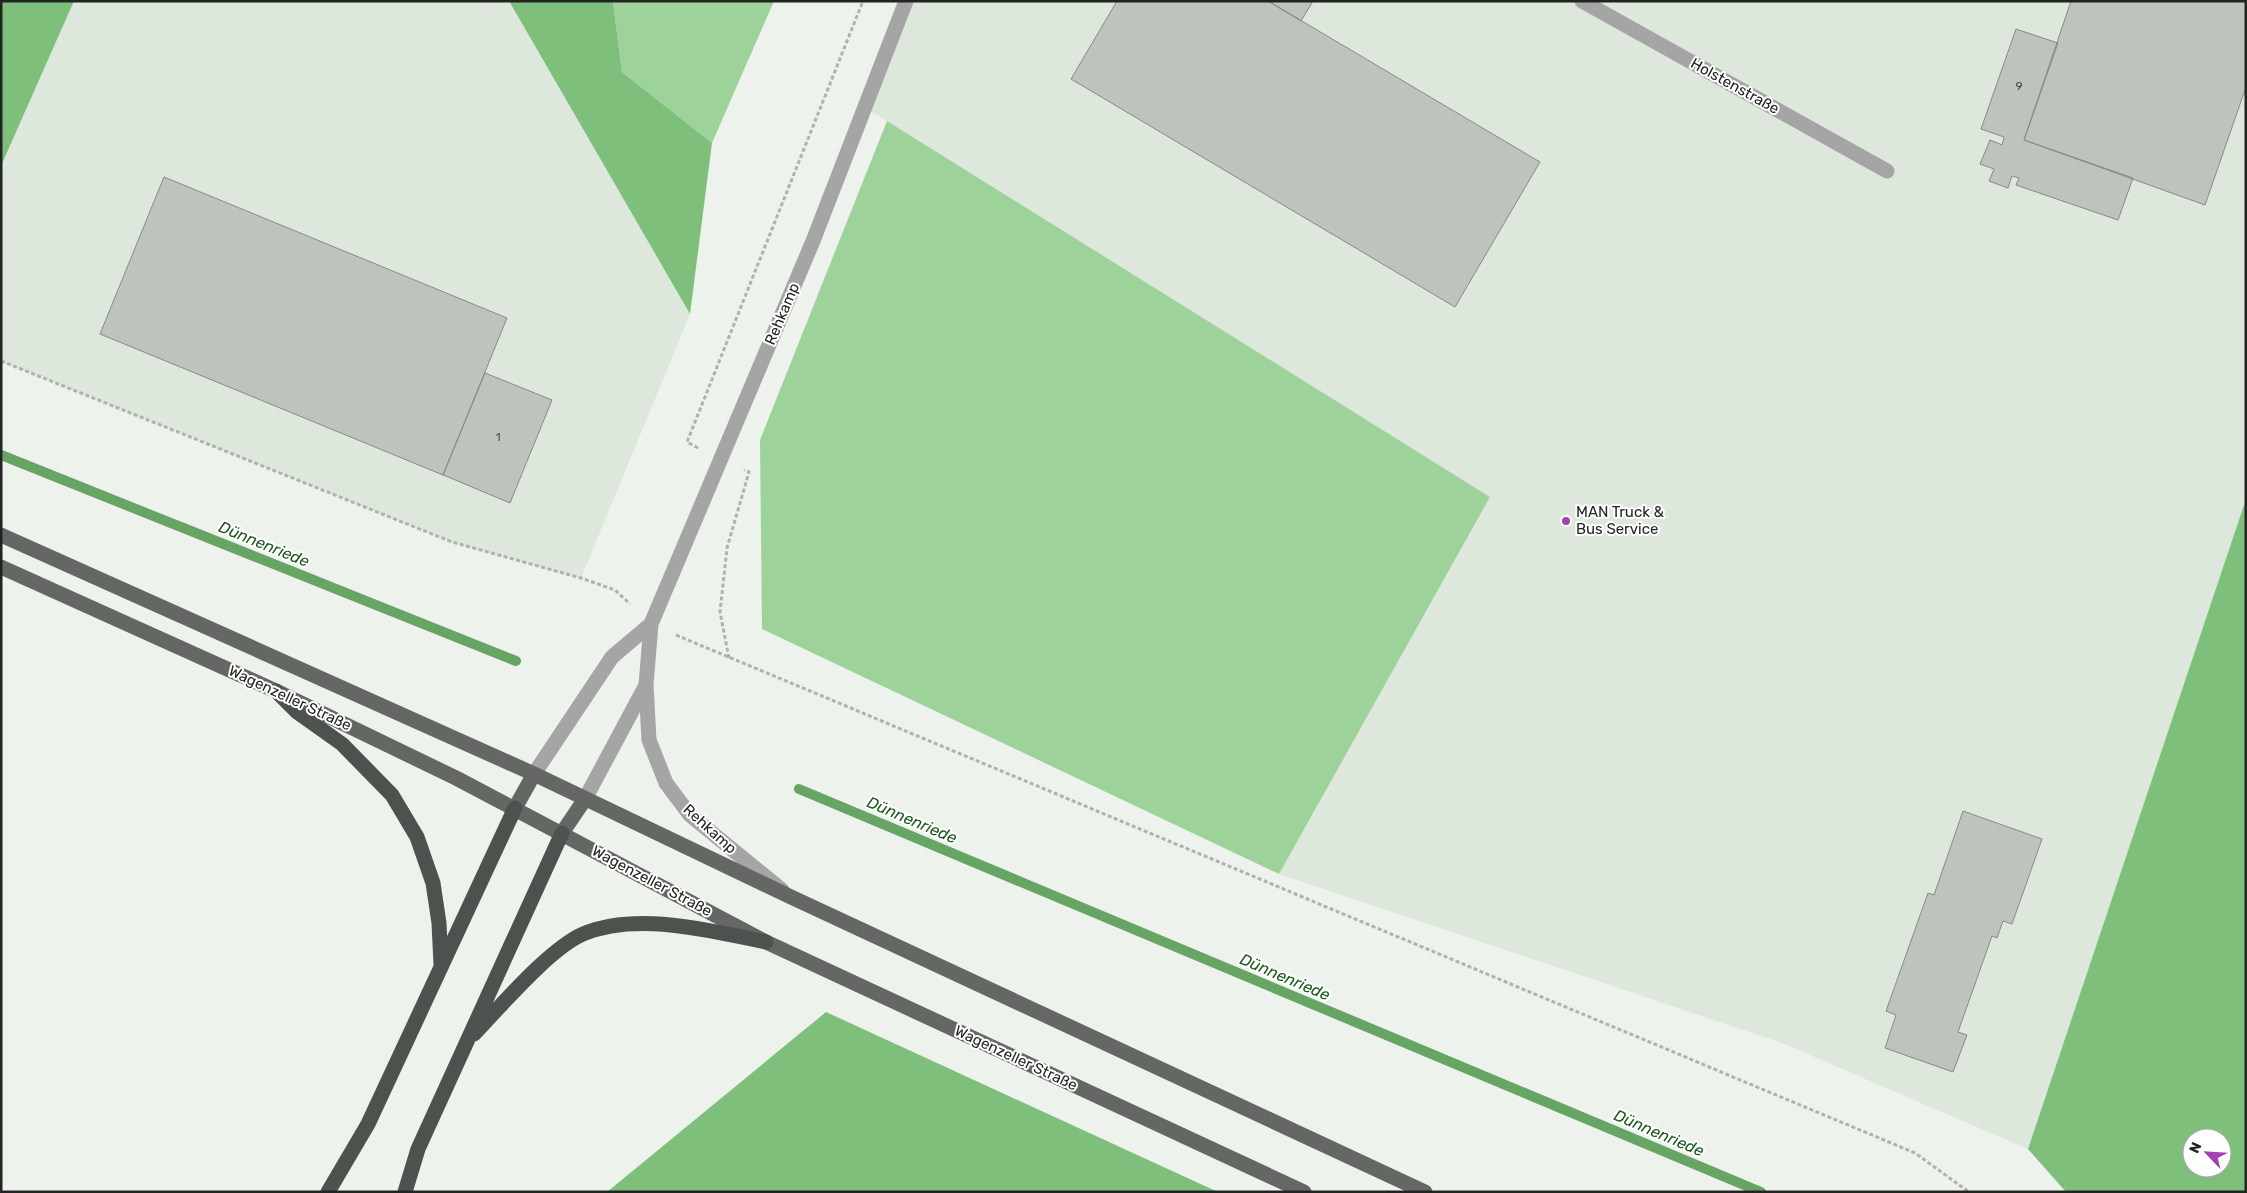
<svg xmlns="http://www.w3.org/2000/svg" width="2247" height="1193" viewBox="0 0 2247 1193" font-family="Rubik,sans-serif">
<rect width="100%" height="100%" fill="#eef2ed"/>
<path fill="#dde7dc" d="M74 1H509L690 314 581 578 452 542 1 361V166Z
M906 1H2246V499L2028 1149 1782 1043 1279 874 1490 497 864 107Z"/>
<path fill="#9ed29b" d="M613 1H774L712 143 622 72Z
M887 121 1490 497 1279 874 762 629 760 440Z"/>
<path fill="#7fbf7c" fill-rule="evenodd" d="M1 1H74L1 166Z
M509 1H613L622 72 712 143 690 314Z
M2246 499V1192H2066L2028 1149ZM2192 1138H2222V1168H2192Z
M826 1012 1218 1192H607Z"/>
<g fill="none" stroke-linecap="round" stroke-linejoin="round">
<path stroke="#66a563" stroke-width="10" d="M1 455 516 661
M799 789 1761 1192"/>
</g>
<path fill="#bfc3be" stroke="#878a87" d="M1117 1H1268L1540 162 1455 307 1071 79Z
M1268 1H1313L1301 21Z
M2071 1H2246V87L2205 205 2024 140Z
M2016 29 2058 43 2024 140 2133 178 2118 220 2016 185 2019 178 2012 176 2008 188 1989 181 1994 169 1980 164 1990 140 2002 145 2004 137 1981 129Z
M164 177 507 318 443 475 100 334Z
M485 373 552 400 510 503 441 474 443 475Z
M1963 811 2042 839 2012 924 2003 921 1997 938 1992 936 1958 1032 1967 1035 1953 1072 1885 1048 1896 1015 1886 1011 1928 893 1934 895Z"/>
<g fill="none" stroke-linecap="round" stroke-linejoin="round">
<path stroke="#afb2ae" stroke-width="3" stroke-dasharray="4 2.5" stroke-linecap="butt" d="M1 361 452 542 581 578 615 590 630 604
M698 448 687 442 863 1
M676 635 1915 1153 1969 1192
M729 658 720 612 727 548 749 472 744 470"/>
<path stroke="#a4a5a4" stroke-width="15" d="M1582 1 1887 171
M534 774 612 657 651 624
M585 799 646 685
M782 890 690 815 666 783 649 740 646 685 651 624 813 241 906 1"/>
<path stroke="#656764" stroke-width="15" d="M1 535 534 774 791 897 1425 1192
M1 567 276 691 456 778 766 942 1304 1192
M515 808 534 774
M562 833 585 799"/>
<path stroke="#4e524e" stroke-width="15" d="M276 691 297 712 342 744 392 795 417 837 433 883 439 923 441 965
M474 1034C501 1006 549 949 583 934 637 911 711 931 766 942
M328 1192 368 1124 515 808
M405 1192 418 1149 562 833"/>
</g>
<circle fill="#a043ac" stroke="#fff" stroke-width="2" cx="1566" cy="521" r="5"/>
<g text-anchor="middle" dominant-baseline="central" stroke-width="4" stroke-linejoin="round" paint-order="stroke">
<g font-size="12" fill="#494c49">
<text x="2019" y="86">9</text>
<text x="498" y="437">1</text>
</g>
<g font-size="15" fill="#222422" stroke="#fff">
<text transform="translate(1735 86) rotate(29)">Holstenstraße</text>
<text transform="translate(782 314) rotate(-67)">Rehkamp</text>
<text transform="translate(290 698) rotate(25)">Wagenzeller Straße</text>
<text transform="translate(710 829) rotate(42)">Rehkamp</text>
<text transform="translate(652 881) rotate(28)">Wagenzeller Straße</text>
<text transform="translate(1016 1058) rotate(25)">Wagenzeller Straße</text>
</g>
<g font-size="15" fill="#222422" stroke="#fff" text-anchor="start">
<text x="1576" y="512">MAN Truck &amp;<tspan x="1576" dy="17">Bus Service</tspan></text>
</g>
<g font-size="16" font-style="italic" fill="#185919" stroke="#fff">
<text transform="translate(264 544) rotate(22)">Dünnenriede</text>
<text transform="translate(912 820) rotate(23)">Dünnenriede</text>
<text transform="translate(1285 977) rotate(23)">Dünnenriede</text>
<text transform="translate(1659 1133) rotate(23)">Dünnenriede</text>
</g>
</g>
<rect width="2247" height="1193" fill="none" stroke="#222422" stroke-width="5"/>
<g transform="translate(2207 1153) rotate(295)"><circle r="24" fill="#ffffff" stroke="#a7a7a7"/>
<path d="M0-4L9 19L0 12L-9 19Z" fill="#a043ac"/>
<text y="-8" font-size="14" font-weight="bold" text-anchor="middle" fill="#222422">N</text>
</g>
</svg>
